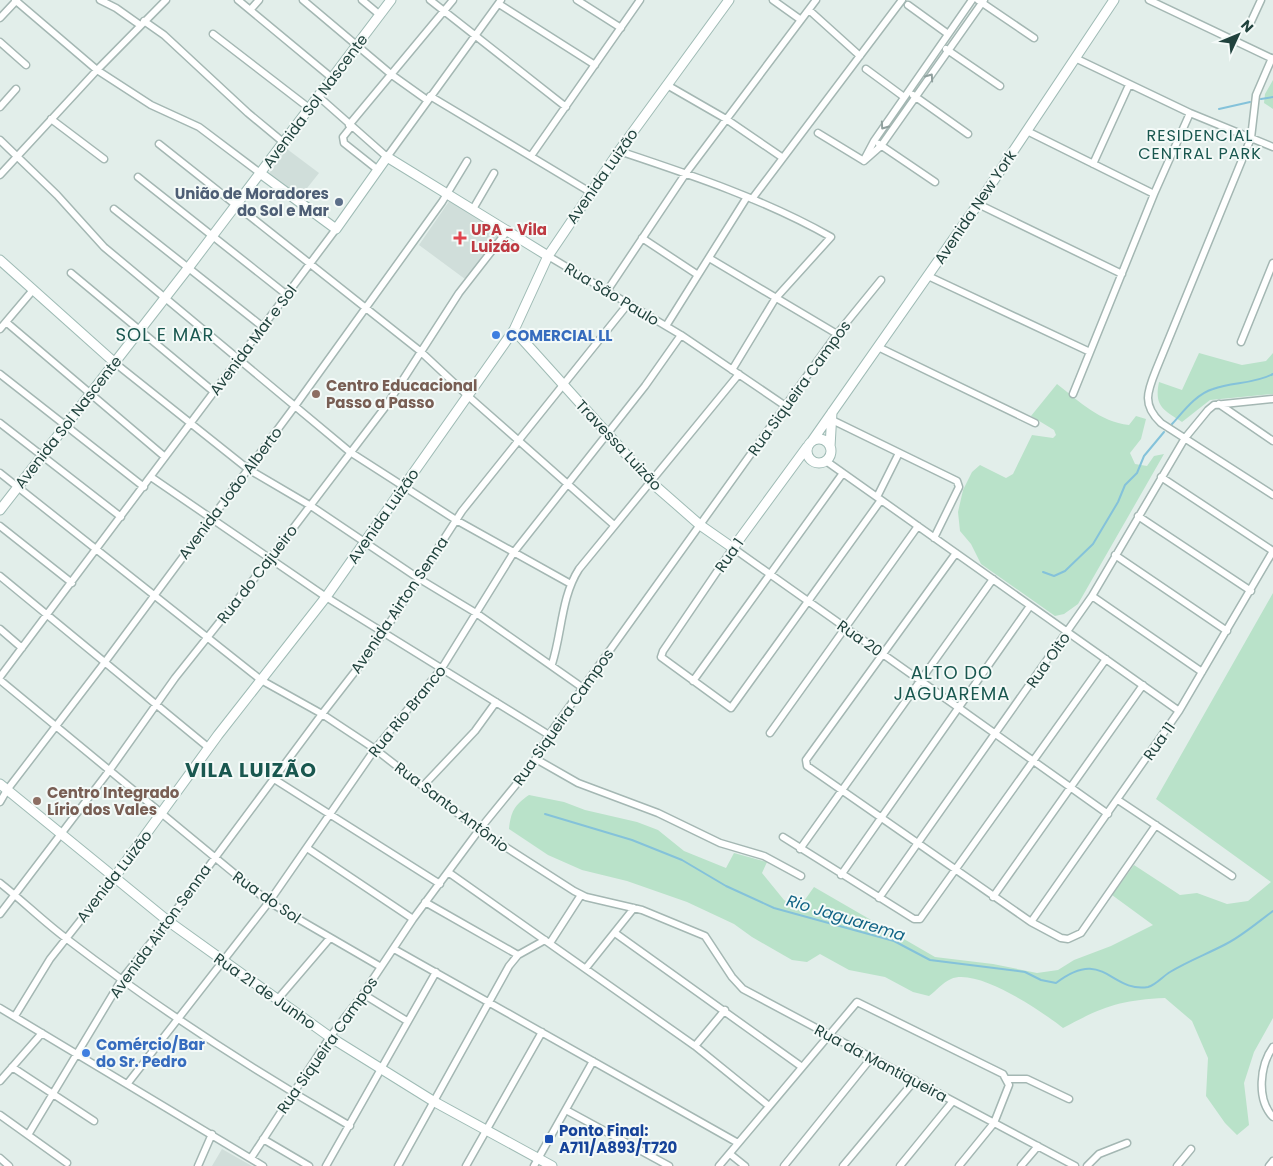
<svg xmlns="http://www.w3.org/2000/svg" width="1273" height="1166" viewBox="0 0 1273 1166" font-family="Poppins,sans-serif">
<rect width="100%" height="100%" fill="#e2eeea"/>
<path fill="#d0deda" d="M287 149 319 173 300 197 268 175Z
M450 200 503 232 465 279 419 245Z
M222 1149 252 1166H212Z"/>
<path fill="#b9e2c9" d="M1273 80V109L1264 103 1265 94Z
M1199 353 1242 365 1266 361 1273 353V394L1210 400 1182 422C1163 410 1154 406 1159 382L1182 390Z
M1057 384C1079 401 1100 422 1129 425L1136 416 1146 419 1141 439 1130 453 1135 464 1147 466 1154 456 1164 454 1078 604 1064 614 1055 616 981 564 971 544 960 531 958 512 963 490 972 472 980 465 1006 478 1013 474 1032 435 1053 438 1056 435 1054 430 1031 416Z
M1273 593V1018L1254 1052 1244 1083 1249 1125 1237 1135 1225 1123 1206 1096 1208 1058 1192 1021 1165 998C1120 1000 1102 1007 1063 1028 1043 1012 977 967 951 979 943 982 936 991 929 996L913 992 885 977 849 970 820 954 807 962 792 960 752 937 734 924 687 902 627 881 582 870 548 855 509 829C511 812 514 805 529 795L564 802 585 810 637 822 658 830 684 851 726 868 734 853 767 862 762 873 784 900 799 908 814 887 935 957 993 964 1037 973 1058 970 1074 960 1111 946 1153 925 1112 895 1134 865 1180 895 1197 893 1227 904 1248 901 1271 882 1156 799Z"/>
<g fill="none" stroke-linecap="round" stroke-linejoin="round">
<path stroke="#84c2da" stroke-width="2" d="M1261 99 1273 97
M1219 109 1250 102
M1172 424C1183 412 1196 394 1213 389 1233 382 1254 384 1273 374
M1043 572 1054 576 1065 571 1093 544 1118 502 1125 485 1137 473 1144 456 1164 432
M545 814 632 840 682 860 726 886 774 908 894 941 930 960 1025 972 1041 980 1056 983C1104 946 1110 993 1148 987 1156 985 1163 976 1170 972 1188 961 1207 954 1226 944 1242 936 1258 922 1273 911"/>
<defs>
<path id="street" d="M15 0 97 70 151 105 199 127 260 173
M100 0 116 8 140 25
M238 0 332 78
M303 0 392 75 427 100
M362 0 380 15
M430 0 566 107
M577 0 621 28
M773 0 801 20
M978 0 1034 38
M1149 0 1273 59
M499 4 595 65
M908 5 948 34
M251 9 259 0
M809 10 860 56
M0 18 17 0
M144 21 164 35 248 113 283 142
M1249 26 1261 0
M213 34 309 108
M0 42 26 65
M946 49 1000 86
M1075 58 1190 113 1273 147
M1272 58 1256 95 1251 138 1156 370C1147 392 1142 405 1161 423L1273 495
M866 69 904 97
M667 85 726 119 783 158
M913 95 968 134
M318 96 387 157 501 0
M430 96 590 192
M0 107 16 89
M51 119 104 159
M349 125 453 0
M351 127 343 137 344 143 378 170
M1027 131 1154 194
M818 133 864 161
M0 140 57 195 104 247 350 452 456 520 569 583
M159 144 420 351 468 396 614 525
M879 144 935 182
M619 151C691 175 764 199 831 237L775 299 732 370
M531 156 640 0
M865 158 874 141 972 0
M864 161 881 146 984 0
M1093 164 1129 85
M0 175 97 70 166 0
M138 177 287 295
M752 199 902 0
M978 204 1122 274
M114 209 263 327
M473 209 494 173
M642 238 698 275
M548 256 681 335 784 405
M709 258 837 334
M71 273 214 392
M928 276 1090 352
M607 291 686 173 816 0
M6 322 165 457
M666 326 747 197
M0 329 33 290
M1241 342 1273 263
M878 347 1035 423
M115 363 248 469 311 506 418 578 476 613 583 688
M0 374 144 487
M1073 394 1154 194 1190 113
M1219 404 1273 441
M832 420 957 481 959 487 934 538
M0 423 121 517
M826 461 1179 711
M0 473 261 680 322 714 375 749 479 830 574 891 586 897 642 910 705 936 732 977 743 989 1075 1166
M151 477 326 597 549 735
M1161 477 1273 551
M877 497 899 453
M881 500 731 708 661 657 663 651 733 548C859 637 983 725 1108 814
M1138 516 1251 591
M0 526 72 583
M956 553 806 760 807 766 1031 922 1061 938 1068 939 1081 933 1156 825
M1115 555 1227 631
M0 576 209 748
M1092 596 1202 672
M0 629 22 648
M552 664C562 633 561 597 579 569L739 374
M0 677 336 229
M0 680 269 902 381 967
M693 681 843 473
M770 733 918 526
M536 759 578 783 658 813 720 843 764 856 801 876
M274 779 440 884
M423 786 475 731 496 702
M1118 800 1232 876
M0 802 7 790 105 662 295 406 442 202 467 161
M783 837 914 919H920L1106 659
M307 848 413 919
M800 849 993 579
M448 872 695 1046 769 1106
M841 875 1030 606
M0 883C23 901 44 922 67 939 157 1008 253 1070 350 1126
M993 897 1143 685
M879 898 1092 596 1185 438 1208 410 1214 405 1273 399
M425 902 518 955
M0 914 109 771 175 678 269 560 386 406 459 293 508 230
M1031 922 1179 711 1273 551
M615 933 802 1067
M550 943 581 895
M394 949 738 1143
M586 968 634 908
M363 994 407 1021
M277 1000 330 938
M0 1008 263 1166
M15 1016 50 959 114 878
M695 1046 725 1010
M1273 1047C1260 1065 1256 1099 1273 1117
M12 1067 94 1121
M1007 1079H1027L1069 1099
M0 1081 42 1033
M128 1083 269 902 375 749 442 668 514 552 645 386 681 335
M566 1110 669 1166
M0 1115 67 1163
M28 1135 122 979 168 921 322 714 374 647 462 511 628 304
M263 1139 309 1166
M730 1154 745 1166
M0 1158 9 1166
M251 1158 330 1037 363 994 413 919 479 830 532 765 549 735 837 334 881 280
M198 1166 212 1134
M326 1166 436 972
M398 1166 509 966 518 955 545 940
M466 1166 542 1032
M534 1166 593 1061
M719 1166 857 1002 1003 1074 1009 1085 994 1123 959 1166
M784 1166 872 1057
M843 1166 915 1080
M900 1166 953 1101
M1021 1166 1038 1146
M1087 1166 1099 1154 1127 1143
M1177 1166 1191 1149
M1269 1166 1273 1161"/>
<path id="secondary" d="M260 173 336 229 387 157 548 256
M0 260 115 363
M514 330 652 483 700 525 733 548 807 447
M807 451a12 12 0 1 1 24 0a12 12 0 1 1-24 0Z
M812 441 978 204 1114 0
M830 447 832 412
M0 510 189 267 391 0
M0 784 168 921 330 1037 433 1101 552 1166
M114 878 218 735 326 597 514 330 548 256 619 151 729 0"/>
</defs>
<use href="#street" stroke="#a4b7b3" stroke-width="9"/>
<use href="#secondary" stroke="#9fbbb5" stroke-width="11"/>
<use href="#street" stroke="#fff" stroke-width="6"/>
<use href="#secondary" stroke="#fff" stroke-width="9"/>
</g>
<defs><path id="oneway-chevron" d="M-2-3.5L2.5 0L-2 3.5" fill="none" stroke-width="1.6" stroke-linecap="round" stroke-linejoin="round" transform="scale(1.25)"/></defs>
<g stroke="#90a09e">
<use href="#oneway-chevron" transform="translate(930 77) rotate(-55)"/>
<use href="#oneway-chevron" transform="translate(884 126) rotate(125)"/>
</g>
<circle fill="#5c6f8a" stroke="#f4faf8" stroke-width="2" cx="339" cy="202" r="5"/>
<path fill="#e0444e" stroke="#f4faf8" stroke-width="2" d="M457.5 230.5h5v5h5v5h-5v5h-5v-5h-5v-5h5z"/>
<g fill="#3f7fe0" stroke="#f4faf8" stroke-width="2">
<circle cx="496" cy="335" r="5"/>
<circle cx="86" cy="1053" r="5"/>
</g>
<g fill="#8d6e63" stroke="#f4faf8" stroke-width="2">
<circle cx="316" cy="394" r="5"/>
<circle cx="37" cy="801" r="5"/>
</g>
<rect fill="#1a4fb4" stroke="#f4faf8" stroke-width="2" x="544" y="1134" width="10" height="10" rx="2.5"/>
<g text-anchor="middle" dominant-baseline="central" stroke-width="4" stroke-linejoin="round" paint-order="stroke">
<g font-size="15" fill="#20423d" stroke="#f4faf8">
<text transform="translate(315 101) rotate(-53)">Avenida Sol Nascente</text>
<text transform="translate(602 176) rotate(-55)">Avenida Luizão</text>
<text transform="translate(975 207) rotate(-56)">Avenida New York</text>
<text transform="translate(612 294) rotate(31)">Rua São Paulo</text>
<text transform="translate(253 340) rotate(-53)">Avenida Mar e Sol</text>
<text transform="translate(799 388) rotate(-54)">Rua Siqueira Campos</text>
<text transform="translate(68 422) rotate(-52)">Avenida Sol Nascente</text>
<text transform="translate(619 445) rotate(47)">Travessa Luizão</text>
<text transform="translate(230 493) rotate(-53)">Avenida João Alberto</text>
<text transform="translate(383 516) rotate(-55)">Avenida Luizão</text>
<text transform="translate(729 555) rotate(-55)">Rua 1</text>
<text transform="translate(257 574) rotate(-52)">Rua do Cajueiro</text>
<text transform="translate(399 605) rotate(-56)">Avenida Airton Senna</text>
<text transform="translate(860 638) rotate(35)">Rua 20</text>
<text transform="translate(1048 660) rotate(-55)">Rua Oito</text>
<text transform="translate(407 711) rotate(-51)">Rua Rio Branco</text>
<text transform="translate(563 717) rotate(-55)">Rua Siqueira Campos</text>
<text transform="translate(1159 741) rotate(-55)">Rua 11</text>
<text transform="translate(452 807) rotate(37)">Rua Santo Antônio</text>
<text transform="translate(114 876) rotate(-52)">Avenida Luizão</text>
<text transform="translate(267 897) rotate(35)">Rua do Sol</text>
<text transform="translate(160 931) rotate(-54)">Avenida Airton Senna</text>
<text transform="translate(265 991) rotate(35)">Rua 21 de Junho</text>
<text transform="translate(327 1045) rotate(-55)">Rua Siqueira Campos</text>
<text transform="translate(881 1063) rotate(28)">Rua da Mantiqueira</text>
</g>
<g font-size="15" font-weight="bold" fill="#4e5e75" stroke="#f4faf8" text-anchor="end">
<text x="329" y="193">União de Moradores<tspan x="329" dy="17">do Sol e Mar</tspan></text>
</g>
<g font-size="15" font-weight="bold" fill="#be3a42" stroke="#f4faf8" text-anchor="start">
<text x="471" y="229">UPA - Vila<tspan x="471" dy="17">Luizão</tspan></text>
</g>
<g font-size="15" font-weight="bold" fill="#366cbe" stroke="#f4faf8" text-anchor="start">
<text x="506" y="335">COMERCIAL LL</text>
<text x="96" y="1044">Comércio/Bar<tspan x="96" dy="17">do Sr. Pedro</tspan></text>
</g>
<g font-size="15" font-weight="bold" fill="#785e54" stroke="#f4faf8" text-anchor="start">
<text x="326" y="385">Centro Educacional<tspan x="326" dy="17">Passo a Passo</tspan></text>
<text x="47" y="792">Centro Integrado<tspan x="47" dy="17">Lírio dos Vales</tspan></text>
</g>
<g font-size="15" font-weight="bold" fill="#164399" stroke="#f4faf8" text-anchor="start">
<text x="559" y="1130">Ponto Final:<tspan x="559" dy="17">A711/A893/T720</tspan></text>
</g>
<g font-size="16" letter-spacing="1" fill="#19574f" stroke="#f4faf8">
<text x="1200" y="135">RESIDENCIAL<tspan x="1200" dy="18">CENTRAL PARK</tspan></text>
</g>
<g font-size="16" font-style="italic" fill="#126486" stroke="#f4faf8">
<text transform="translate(846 918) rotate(17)">Rio Jaguarema</text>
</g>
<g font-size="18" letter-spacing="1" fill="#19574f" stroke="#f4faf8">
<text x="165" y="334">SOL E MAR</text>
<text x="952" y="672">ALTO DO<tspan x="952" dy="21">JAGUAREMA</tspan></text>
</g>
<g font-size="20" font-weight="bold" letter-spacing="1" fill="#19574f" stroke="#f4faf8">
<text x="251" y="770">VILA LUIZÃO</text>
</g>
</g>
<g transform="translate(1238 35) rotate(46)" stroke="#f4faf8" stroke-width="4" paint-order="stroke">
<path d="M0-4L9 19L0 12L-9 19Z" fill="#20423d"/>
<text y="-8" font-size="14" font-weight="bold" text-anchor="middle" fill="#20423d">N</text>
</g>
</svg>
